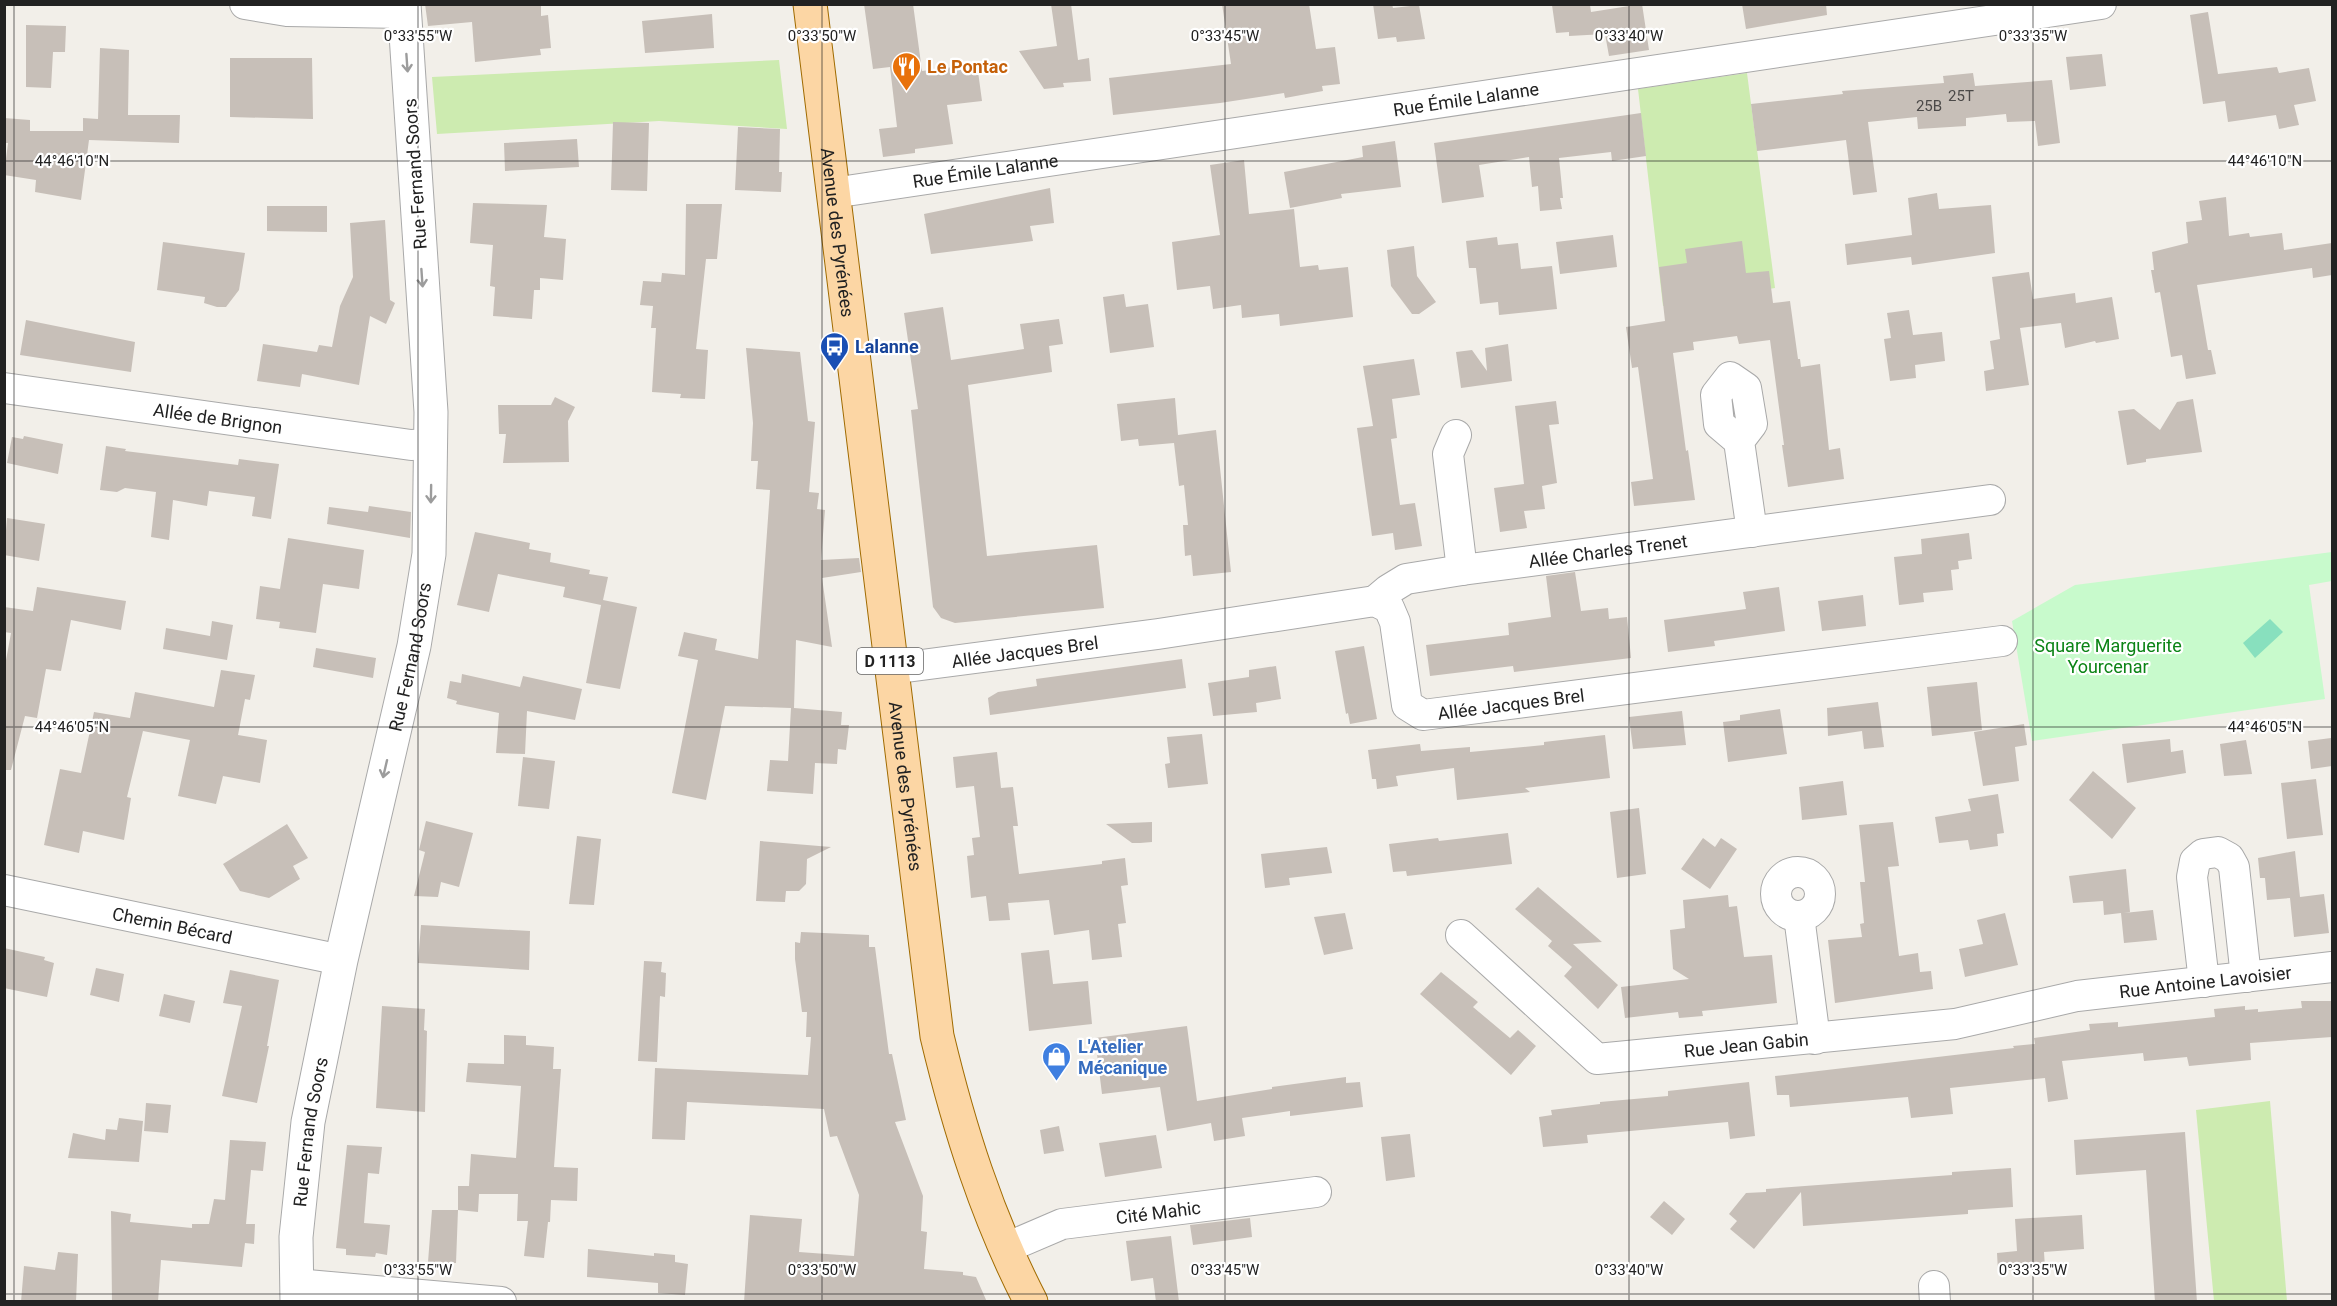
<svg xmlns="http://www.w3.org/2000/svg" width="2337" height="1306" viewBox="0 0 2337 1306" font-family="Roboto,sans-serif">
<rect width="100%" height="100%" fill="#f2efe9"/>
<path fill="#cdebb0" d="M779 60 787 129 659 121 437 134 432 77Z
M1747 73 1775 288 1663 306 1638 89Z
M2270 1101 2287 1301H2214L2196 1110Z"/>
<path fill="#c8facc" d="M2332 552V581L2309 585 2325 699 2032 741 2012 621 2075 585Z"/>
<path fill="#88e0be" d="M2270 619 2283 632 2255 658 2243 643Z"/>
<path fill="#c7bfb8" d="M425 4H541V16L548 15 551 48 540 49 541 55 475 62 472 22 428 26Z
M864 4H913L922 71 977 64 982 101 947 105 953 144 915 149V153L883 157 879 129 897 127 890 67 873 69Z
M1051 4H1071L1078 60 1089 58 1091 81 1063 83 1064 87 1044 89 1019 51 1057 46Z
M1222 4H1309L1316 49 1335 47 1340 84 1322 86 1323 91 1285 98 1284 93 1220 103 1113 115 1109 78 1231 64Z
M1373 4H1392L1393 8 1419 5 1425 39 1397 42 1396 37 1378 39Z
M1642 4 1649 50 1609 56 1605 34 1569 36V32L1556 33 1552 5H1590L1591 12Z
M1742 4H1826L1827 15 1746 29Z
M2208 12 2218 74 2277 67 2279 73 2309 68 2316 101 2294 105 2299 125 2279 129 2276 115 2228 122 2225 101 2203 104 2190 15Z
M712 14 714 48 645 53 642 21Z
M26 25 66 26 65 52H53L51 88 26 87Z
M100 48 129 50 128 115H180L179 143 89 140 81 200 35 192 36 180 4 175 8 143H4V118L30 120V131H83V118L98 119Z
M2102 54 2106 86 2070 90 2066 57Z
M230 58H312L313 119 230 117Z
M1973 73 1975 86 2052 80 2060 143 2038 146 2035 121 2007 122 2006 114 1966 118V126L1918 129 1917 117 1868 122 1877 192 1853 195 1846 140 1757 151 1751 104 1843 94 1842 91 1944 83 1943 76Z
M1641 113 1646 156 1612 161 1611 152 1559 158 1563 198H1560L1562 209 1540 211 1538 186 1532 187 1529 157 1479 165 1484 197 1442 203 1434 143Z
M613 122 649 123 647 191 611 190Z
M738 127 780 129 779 172H782L781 192 735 190Z
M577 139 579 167 505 171 504 143Z
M1395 141 1401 187 1341 194 1342 198 1290 208 1284 172 1363 157 1362 146Z
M1244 160 1249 214 1294 209 1300 267 1318 265 1319 270 1348 267 1353 317 1280 326 1279 314 1242 318 1241 305 1213 309 1210 286 1177 290 1172 242 1220 235 1210 165Z
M1050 188 1054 223 1030 226 1033 241 931 254 924 214Z
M1937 193 1939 209 1991 205 1995 253 1912 265 1911 257 1847 265 1845 244 1912 235 1908 198Z
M2226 197 2229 236 2249 233 2250 237 2282 233 2284 250 2332 243V275L2313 278 2312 268 2197 285 2208 350H2211L2216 374 2186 379 2182 355 2171 357 2160 292 2155 293 2151 270H2154L2152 252 2188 243 2186 222 2202 220 2199 201Z
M473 203 547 205 544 237 566 239 563 280 540 278V290H534L532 319 493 316 495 287 490 286 493 245 470 243Z
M686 204H722L717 259H706L696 349 708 350 705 399 680 398 681 394 652 392 656 328H651L653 306 640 305 643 281 661 282 662 273 685 275Z
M267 206H327V232L267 231Z
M385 220 390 300 395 303 386 324 370 316 359 385 302 374 300 387 257 381 263 344 317 352 319 345 332 347 340 306 353 277 350 223Z
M1613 235 1617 267 1560 274 1556 242Z
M1497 237 1498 245 1518 243 1521 269 1552 266 1557 309 1499 315 1498 302 1480 304 1476 268H1469L1466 241Z
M1742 241 1746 273 1769 271 1773 303 1790 301 1798 359H1800L1801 367 1820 364 1829 450 1840 448 1844 479 1788 487 1782 445H1784L1770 340 1739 344 1737 336 1693 342 1694 350 1673 353 1686 451 1688 450 1695 500 1634 506 1631 482 1653 479 1638 367 1632 368 1626 327 1665 321 1659 267 1687 263 1685 249Z
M163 242 245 253 239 290 226 307H217L204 303 205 297 157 290Z
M1414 246 1417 276 1436 302 1419 314H1412L1391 286 1387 250Z
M2029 272 2033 299 2075 293 2076 303 2112 297 2119 339 2096 343 2095 341 2065 348 2061 323 2020 328 2029 385 1986 391 1984 371 1994 369 1990 341 2000 339 1992 277Z
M1124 294 1126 307 1148 304 1154 347 1110 353 1103 297Z
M943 307 951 360 1024 349 1020 324 1059 319 1063 344 1049 346 1052 372 968 385 987 556 1097 545 1104 608 955 623 941 618 933 607 911 410 918 409 904 313Z
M1909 310 1913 335 1942 332 1945 361 1915 365 1916 378 1890 381 1884 339 1891 338 1887 313Z
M26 320 135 342 131 372 20 355Z
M1508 344 1512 381 1461 388 1456 352 1472 350 1487 371 1485 348Z
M746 348 800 352 808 421 815 422 809 492 819 493 817 509 825 510 821 560 859 558 861 572 822 578 832 647 796 640 794 708 842 712 841 725H849L846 750 838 749 837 764 815 763 813 794 767 791 770 760 788 761 791 708 725 706 706 800 672 793 698 660 678 656 684 632 717 639 715 650 758 659 770 490 756 489 758 461H751L753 423Z
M1414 359 1420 395 1392 399 1397 438 1391 439 1400 505 1415 503 1422 546 1395 550 1393 533 1372 536 1357 428 1373 426 1363 366Z
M555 397 575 407 568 421 569 462 503 463 506 434H499L498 405H551Z
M1175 398 1178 435 1216 430 1231 572 1193 576 1191 555 1185 556 1183 525H1188L1184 485 1179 486 1174 443 1139 446 1138 439 1121 441 1117 404Z
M2193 399 2202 452 2146 459V462L2127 465 2118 411 2134 409 2160 430 2177 402Z
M1556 401 1559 424 1549 425 1557 483 1542 486 1545 509 1524 511 1527 528 1500 532 1494 488 1524 484 1515 406Z
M24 436 63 444 58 474 7 463 12 437 23 439Z
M106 446 126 449 125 451 238 465 239 459 279 464 271 519 252 516 255 497 209 491 207 506 173 500 169 540 151 537 156 492 125 488 117 492 100 490Z
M369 506 411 512 410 538 327 524 329 507 368 512Z
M7 518 45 524 39 561 4 555Z
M475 532 530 543 529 549 551 553 550 562 590 570 589 574 608 577 603 600 637 607 620 689 586 683 601 605 563 597 565 587 498 574 489 612 457 605Z
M1969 533 1972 559 1958 561 1959 569 1951 570 1953 590 1923 593 1924 602 1899 605 1894 557 1922 554 1921 539Z
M288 538 364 550 359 589 323 584 316 633 279 628 280 622 256 619 260 586 280 589Z
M1575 572 1581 611 1608 608 1609 619 1627 617 1631 658 1514 672 1513 666 1430 676 1426 645 1509 635 1508 623 1551 617 1546 576Z
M37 587 126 601 121 630 71 620 61 671 46 669 37 718 25 716 11 770H4V671L11 633 4 632V607L33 611Z
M1779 587 1785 631 1714 641 1715 646 1668 652 1664 620 1746 609 1743 592Z
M1863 595 1866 626 1822 631 1818 601Z
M212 621 233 625 227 660 163 649 166 628 210 636Z
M1364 646 1377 719 1350 724 1348 713 1346 714 1335 651Z
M316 648 376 658 373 678 313 667Z
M1182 659 1186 688 990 715 988 698 998 692 1037 686 1036 679Z
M1276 666 1281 699 1256 703 1257 712 1213 716 1208 683 1249 677V670Z
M221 670 255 675 250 700 245 699 238 735 267 740 260 783 223 776 216 804 178 796 190 740 143 731 127 797 131 798 124 840 83 831 79 853 44 845 60 769 81 773 94 712 130 718 135 692 214 707Z
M462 674 520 687 523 676 582 689 575 720 527 711 525 754 496 753 499 713 456 704 457 701 447 698 450 681 461 683Z
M1977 682 1982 730 1932 736 1927 687Z
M1878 702 1884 747 1864 749 1862 731 1828 736 1827 708Z
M1780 709 1787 754 1728 762 1723 722 1740 720V715Z
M1682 711 1686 745 1633 749 1629 717Z
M2024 724 2027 745 2015 747 2019 781 1983 786 1974 732Z
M1202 734 1208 784 1168 788 1165 764 1170 763 1167 737Z
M1605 735 1610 778 1525 788 1530 792 1457 800 1454 768 1396 776 1398 786 1377 789 1376 779H1372L1368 750 1420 744 1421 751 1470 747V752L1544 745V742Z
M2331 738 2332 766 2311 769 2308 741Z
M2170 739 2171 752 2183 750 2186 773 2127 783 2122 744Z
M2246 740 2252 774 2224 776 2220 744Z
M997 752 1001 788 1013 787 1018 826H1013L1019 874 1102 864V861L1125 858 1128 885 1121 886 1126 923 1118 924 1122 957 1092 960 1089 930 1054 935 1049 900 1008 903 1010 920 989 921 986 896 971 898 967 856 974 855 972 838 980 837 974 786 956 788 953 757Z
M523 757 555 761 549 809 518 806Z
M2093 771 2136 808 2112 839 2069 800Z
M2316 779 2323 835 2287 839 2281 783Z
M1843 781 1847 815 1802 820 1799 787Z
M1998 794 2004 833 1997 834 1998 846 1970 850 1968 840 1939 843 1935 817 1971 811 1968 799Z
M1639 808 1646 874 1617 878 1610 812Z
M426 821 473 833 459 887 441 882 438 897 414 896 425 852 419 850Z
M1152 822V842L1140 843H1132L1106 824Z
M1893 822 1899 866 1888 867 1899 956 1918 953 1920 972 1931 971 1933 989 1835 1003 1828 940 1862 937 1860 924 1864 923 1860 882H1865L1859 825Z
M287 824 308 858 293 866 300 879 269 898 240 891 223 864Z
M1508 833 1512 864 1407 876 1406 871 1393 872 1389 844 1438 838 1439 841Z
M577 836 601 839 594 905 569 904Z
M1703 838 1715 847 1721 838 1737 849 1710 889 1681 869Z
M760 841 831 847 807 859 806 884 799 891H786L785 902 756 901Z
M1327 847 1332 873 1289 878 1290 885 1265 888 1261 854Z
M2295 851 2300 897 2324 894 2329 933 2294 937 2290 898 2267 900 2265 878H2260L2258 858Z
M2126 869 2130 912 2124 913 2153 910 2157 940 2124 943 2121 913 2104 915 2103 901 2073 903 2069 876Z
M1538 887 1602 942 1573 944 1618 985 1598 1009 1564 976 1572 967 1548 946 1552 941 1515 909Z
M1728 895 1729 907 1737 906 1744 957 1772 955 1777 1003 1702 1011 1703 1016 1679 1018 1678 1012 1625 1018 1621 987 1689 979 1673 969 1670 930 1685 928 1683 900Z
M1345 913 1353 949 1324 955 1314 917Z
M2005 913 2018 965 1965 977 1959 949 1983 944 1977 920Z
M421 925 530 931 529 970 418 963Z
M801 932 869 935V947H875L889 1054H892L906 1120 895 1122 923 1196 921 1231 927 1232 924 1269 963 1272V1275L976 1277 987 1302H744L750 1215 802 1219 799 1252 854 1256 859 1195 837 1136 830 1137 824 1109 687 1102 685 1140 652 1139 655 1068 808 1075 811 1037H806L807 1012H802L795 959V942L800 943Z
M4 948 45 957 44 960 54 963 47 997 4 988Z
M1049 950 1053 984 1088 981 1092 1024 1029 1031 1021 953Z
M644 961 662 962 661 972 666 973 665 997 660 996 657 1062 638 1061Z
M96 968 124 974 119 1002 90 995Z
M230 970 279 980 267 1046H269L257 1103 222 1096 242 1006 223 1003Z
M1441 972 1478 1002 1473 1007 1510 1038 1518 1030 1536 1046 1511 1075 1420 994Z
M164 994 195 1001 190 1023 159 1016Z
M2301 1001H2332V1037L2250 1043 2251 1060 2189 1066 2187 1057 2144 1061 2143 1053 2062 1061 2068 1099 2048 1102 2045 1078 1950 1088 1953 1114 1911 1118 1908 1097 1790 1107 1789 1095H1777L1775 1076 2014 1048 2013 1046 2035 1044 2034 1038 2090 1030 2089 1024 2118 1022V1027L2215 1017 2214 1009 2245 1006V1010L2258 1009V1012L2302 1008Z
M382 1006 425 1009 424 1030 427 1031 425 1112 376 1108Z
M1187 1026 1197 1101 1272 1089V1087L1346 1077V1083L1360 1082 1363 1107 1290 1116V1111L1242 1118 1245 1136 1214 1141 1211 1123 1167 1131 1160 1087 1102 1094 1095 1038Z
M504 1035 526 1036V1045L554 1047 553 1069H561L554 1167 578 1168 577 1201 551 1200 550 1222H548L544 1258 524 1256 528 1221H517L518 1194H479L478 1212 458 1210V1186H469L471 1154 516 1158 521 1086 466 1082 468 1063 504 1064Z
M1749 1082 1755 1136 1730 1139 1728 1122 1587 1135 1588 1143 1543 1147 1539 1117 1552 1115 1551 1110 1600 1104V1102L1668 1096V1091Z
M146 1103 171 1105 168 1133 144 1131Z
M119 1118 143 1121 139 1162 68 1158 73 1133 105 1140 106 1129 117 1130Z
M1059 1126 1064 1151 1044 1154 1040 1130Z
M2185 1132 2197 1302H2155L2146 1170 2076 1175 2074 1140Z
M1410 1134 1415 1177 1386 1181 1381 1137Z
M1156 1135 1162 1168 1105 1177 1099 1143Z
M230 1140 266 1142 263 1171 251 1170 246 1224H255L254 1244 245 1243 242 1267 161 1260 158 1302H112L111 1211 131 1214 130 1222 192 1228V1224H209L214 1199 225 1200Z
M347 1145 382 1147 379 1174 368 1173 364 1223 390 1225 387 1255 376 1253 375 1257 346 1255V1249L336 1248Z
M2011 1168 2013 1207 1968 1210V1214L1803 1226 1801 1192 1754 1249 1730 1229 1737 1221 1729 1214 1746 1193 1766 1192V1189L1952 1175V1172Z
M1664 1201 1685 1219 1672 1235 1650 1217Z
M432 1210H458L456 1263 428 1262Z
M2082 1215 2084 1249 2044 1252 2045 1268 1998 1271 1997 1253 2017 1251 2015 1219Z
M1250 1218 1252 1237 1193 1245 1190 1225Z
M1171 1236 1179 1302H1156L1153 1278 1131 1281 1126 1241Z
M588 1249 654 1256V1253L675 1255V1262L688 1264 685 1295 658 1293V1283L587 1277Z
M58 1252 78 1254 76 1302H21L24 1266 55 1270Z"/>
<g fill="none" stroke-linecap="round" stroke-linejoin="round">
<defs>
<g id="minor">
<path d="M245 4 287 11 404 13"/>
<path id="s1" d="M833 193 2101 4"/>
<path id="s2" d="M4 388 411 445 432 444"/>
<path d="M1456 435 1448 454 1462 570"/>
<path d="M1739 441 1719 424 1716 395 1730 377 1746 388 1752 424 1739 441 1752 532"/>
<path id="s3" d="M1375 601 1388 590 1406 579 1462 570 1990 500"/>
<path id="s4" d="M891 669 1158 634 1375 601 1389 608 1395 622 1407 705 1423 715 2002 641"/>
<circle cx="1798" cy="894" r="22"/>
<path id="s5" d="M4 890 341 960"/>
<path d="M1799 916 1815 1039"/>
<path id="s6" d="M1461 935 1597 1059 1955 1024 2077 996 2332 967"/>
<path d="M2204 982 2192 877 2195 861 2203 854 2218 852 2229 858 2234 867 2246 977"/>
<path id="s7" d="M1006 1248 1062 1224 1316 1192"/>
<path d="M296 1284 501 1302"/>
<path d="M1934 1286 1935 1302"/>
</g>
<g id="tertiary">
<path id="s8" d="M297 1302 296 1237 308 1122 341 960 414 646 429 554 431 412 404 4"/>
</g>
<g id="primary">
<path id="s9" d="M810 4 937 1036C959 1128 987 1217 1031 1302"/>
</g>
</defs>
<use href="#minor" stroke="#a9a9a9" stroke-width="32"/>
<use href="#tertiary" stroke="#a9a9a9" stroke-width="35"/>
<use href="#primary" stroke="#a06b00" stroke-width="35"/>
<use href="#minor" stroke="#fff" stroke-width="30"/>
<use href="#tertiary" stroke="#fff" stroke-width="33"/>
<use href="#primary" stroke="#fcd6a4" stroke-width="33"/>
</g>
<defs><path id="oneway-shaft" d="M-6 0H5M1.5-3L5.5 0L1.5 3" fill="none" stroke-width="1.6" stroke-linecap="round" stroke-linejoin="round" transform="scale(1.5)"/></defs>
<g stroke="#9c9c9c">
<use href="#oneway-shaft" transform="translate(407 63) rotate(86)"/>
<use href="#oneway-shaft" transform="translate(422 278) rotate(86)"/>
<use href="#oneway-shaft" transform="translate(431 494) rotate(91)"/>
<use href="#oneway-shaft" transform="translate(385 769) rotate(103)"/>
</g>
<path fill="none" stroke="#222" stroke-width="1.5" stroke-opacity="0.45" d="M14 4V1302M418 4V1302M822 4V1302M1225 4V1302M1629 4V1302M2033 4V1302M4 161H2332M4 727H2332M4 1294H2332"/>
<defs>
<symbol id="restaurant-pin" viewBox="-11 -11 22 30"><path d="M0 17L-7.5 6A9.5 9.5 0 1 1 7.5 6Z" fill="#e8710a" stroke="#fff"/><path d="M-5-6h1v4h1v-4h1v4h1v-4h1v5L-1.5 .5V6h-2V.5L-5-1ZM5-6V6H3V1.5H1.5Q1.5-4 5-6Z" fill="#fff"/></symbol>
<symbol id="bus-pin" viewBox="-11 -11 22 30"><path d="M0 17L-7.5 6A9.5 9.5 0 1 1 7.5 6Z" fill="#1a4fb4" stroke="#fff"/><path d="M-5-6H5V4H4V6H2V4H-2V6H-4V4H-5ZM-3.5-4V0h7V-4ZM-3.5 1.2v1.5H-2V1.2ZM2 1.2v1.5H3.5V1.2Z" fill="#fff"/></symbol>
<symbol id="shop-pin" viewBox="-11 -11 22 30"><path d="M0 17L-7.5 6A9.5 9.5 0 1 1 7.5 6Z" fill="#3f7fe0" stroke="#fff"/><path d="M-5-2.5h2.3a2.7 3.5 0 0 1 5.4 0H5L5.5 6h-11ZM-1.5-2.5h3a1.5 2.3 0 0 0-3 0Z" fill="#fff"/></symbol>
</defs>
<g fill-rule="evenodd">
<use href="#restaurant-pin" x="890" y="50" width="33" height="45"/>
<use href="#bus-pin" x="818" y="330" width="33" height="45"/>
<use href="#shop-pin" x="1040" y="1040" width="33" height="45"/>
</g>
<g text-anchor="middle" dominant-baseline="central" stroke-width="4.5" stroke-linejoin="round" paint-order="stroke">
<g font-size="15" fill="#4b4948">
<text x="1961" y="96">25T</text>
<text x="1929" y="106">25B</text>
</g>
<rect fill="#fff" stroke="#646464" stroke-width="1.5" x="857" y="648" width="66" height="26" rx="4.5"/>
<g font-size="16" font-weight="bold" fill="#222">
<text x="890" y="661">D 1113</text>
</g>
<g font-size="18" font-weight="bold" fill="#c56008" stroke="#fff" text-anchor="start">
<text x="927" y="66">Le Pontac</text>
</g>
<g font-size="18" fill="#222" stroke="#fff">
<text stroke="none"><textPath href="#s1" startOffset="640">Rue Émile Lalanne</textPath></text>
<text stroke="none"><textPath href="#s1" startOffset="154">Rue Émile Lalanne</textPath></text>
<text transform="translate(415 174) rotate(-94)">Rue Fernand Soors</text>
<text stroke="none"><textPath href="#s9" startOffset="230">Avenue des Pyrénées</textPath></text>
<text stroke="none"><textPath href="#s2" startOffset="216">Allée de Brignon</textPath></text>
<text stroke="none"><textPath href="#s3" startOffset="242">Allée Charles Trenet</textPath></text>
<text stroke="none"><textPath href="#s4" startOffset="135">Allée Jacques Brel</textPath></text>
<text stroke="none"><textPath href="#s8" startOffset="657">Rue Fernand Soors</textPath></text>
<text stroke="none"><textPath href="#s4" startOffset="711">Allée Jacques Brel</textPath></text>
<text stroke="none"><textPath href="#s9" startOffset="788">Avenue des Pyrénées</textPath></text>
<text stroke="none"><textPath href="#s5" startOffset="172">Chemin Bécard</textPath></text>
<text stroke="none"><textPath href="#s6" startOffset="798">Rue Antoine Lavoisier</textPath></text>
<text stroke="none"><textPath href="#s6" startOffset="334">Rue Jean Gabin</textPath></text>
<text stroke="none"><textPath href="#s8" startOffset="171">Rue Fernand Soors</textPath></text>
<text stroke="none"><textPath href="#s7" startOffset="158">Cité Mahic</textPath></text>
</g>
<g font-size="18" font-weight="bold" fill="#164399" stroke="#fff" text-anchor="start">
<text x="855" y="346">Lalanne</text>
</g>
<g font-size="18" fill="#0c8416" stroke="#fff">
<text x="2108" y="645">Square Marguerite<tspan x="2108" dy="21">Yourcenar</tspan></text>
</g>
<g font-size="18" font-weight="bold" fill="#366cbe" stroke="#fff" text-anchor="start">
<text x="1078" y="1046">L'Atelier<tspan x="1078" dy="21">Mécanique</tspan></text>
</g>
</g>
<g font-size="15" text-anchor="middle" fill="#222" stroke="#fff" stroke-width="4.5" stroke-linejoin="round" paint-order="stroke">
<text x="418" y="41">0°33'55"W</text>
<text x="822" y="41">0°33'50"W</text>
<text x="1225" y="41">0°33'45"W</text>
<text x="1629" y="41">0°33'40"W</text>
<text x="2033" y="41">0°33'35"W</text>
<text x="72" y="166">44°46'10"N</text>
<text x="2265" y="166">44°46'10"N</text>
<text x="72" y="732">44°46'05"N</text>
<text x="2265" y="732">44°46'05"N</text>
<text x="418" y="1275">0°33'55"W</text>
<text x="822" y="1275">0°33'50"W</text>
<text x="1225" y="1275">0°33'45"W</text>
<text x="1629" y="1275">0°33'40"W</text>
<text x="2033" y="1275">0°33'35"W</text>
</g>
<rect width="2337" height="1306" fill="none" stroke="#222222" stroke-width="12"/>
</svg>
